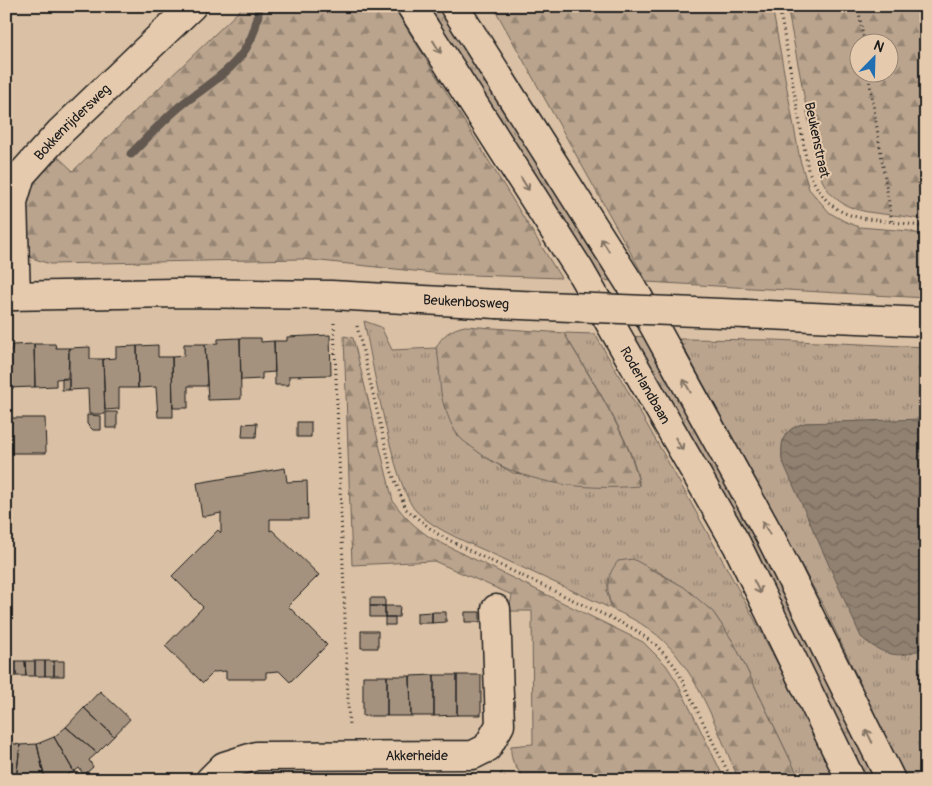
<svg xmlns="http://www.w3.org/2000/svg" width="932" height="786" viewBox="0 0 932 786" font-family="Pangolin,sans-serif">
<defs>
<pattern id="grass-tufts" width="24" height="20" patternUnits="userSpaceOnUse" patternTransform="scale(1.25)"><rect width="24" height="20" fill="#baa48e"/><path d="M3 7l-1-3M5 7V3M7 7l1-3M15 17l-1-3M17 17v-4M19 17l1-3" fill="none" stroke="#968573"/></pattern>
<pattern id="forest-firs" width="22" height="20" patternUnits="userSpaceOnUse" patternTransform="scale(1.25)"><rect width="22" height="20" fill="#baa48e"/><path d="M5 1l3.5 6h-7zM16 11l3.5 6h-7z" fill="#968573"/></pattern>
<pattern id="water-waves" width="16" height="10" patternUnits="userSpaceOnUse" patternTransform="scale(1.25)"><rect width="16" height="10" fill="#918171"/><path d="M0 5q4-4 8 0t8 0" fill="none" stroke="#76695c"/></pattern>
</defs>
<rect width="100%" height="100%" fill="#dac0a4"/>
<filter id="ink" filterUnits="userSpaceOnUse"><feTurbulence type="fractalNoise" baseFrequency=".02" numOctaves="2"/><feDisplacementMap in="SourceGraphic" scale="10" xChannelSelector="R" yChannelSelector="G"/><feConvolveMatrix kernelMatrix="1 2 1 2 8 2 1 2 1" color-interpolation-filters="sRGB"/></filter>
<g filter="url(#ink)">
<path fill="url(#grass-tufts)" stroke="#6b6055" d="M425 6H440L616 281 591 280Z
M364 321 381 327 392 350 436 348 440 361 444 406 458 436 485 457 513 473 639 486C638 449 584 367 564 333L595 334C680 481 762 628 837 780H800L734 643 713 612 683 587 654 569 606 590 612 609C573 591 534 573 495 555 469 543 436 531 416 511 393 486 372 359 364 321Z
M624 336 649 337 692 412 881 780H863Z
M679 339 774 340 926 347V420L805 423C783 430 781 439 782 460L917 652 926 643V780H906L825 609Z"/>
<path fill="url(#forest-firs)" stroke="#6b6055" fill-rule="evenodd" d="M238 6H393L561 278 442 274 302 259 50 264 29 257C23 239 22 198 32 181 38 171 48 163 55 154L73 171 241 9Z
M493 6H772L800 160 809 189 830 213 844 221 859 227 909 231 926 236V298L647 282Z
M787 6H926V221C883 208 836 224 818 170ZM860 42H890V72H860Z
M465 326 564 333C586 372 634 443 639 486 584 491 517 484 473 448 468 444 461 440 458 435 452 428 448 416 445 408 437 389 442 367 436 348 442 335 451 329 465 326Z
M344 336 353 338 393 501C404 517 415 527 431 538L643 642 666 665 677 682 725 780H528C516 770 510 762 511 746L533 744 532 611H509L512 595 434 561 352 565Z
M633 559 684 587 713 612 734 643 800 780H739C717 731 695 660 649 629 638 621 625 615 612 609 606 589 605 578 618 561Z"/>
<path fill="url(#water-waves)" stroke="#62594f" d="M922 419 926 420V643C905 664 880 654 861 637L782 460C781 438 783 430 805 423Z"/>
<g fill="none" stroke-linecap="round" stroke-linejoin="round">
<path stroke="#62594f" stroke-width="9" d="M131 154C148 137 165 118 184 103 221 75 255 58 259 6"/>
</g>
<path fill="#a5927e" stroke="#1c1c1c" d="M330 335 331 375 289 376V385H275L274 341H287V337Z
M240 338H261V342L274 341 275 372 262 373V379L241 380Z
M240 338 241 399 208 400 205 344 218 343V339Z
M34 344H55L56 348H69L68 378 56 379V386L35 387Z
M34 344 35 387 6 388V350H12V345Z
M184 344H205L207 386H188V408H173L172 357 184 356Z
M158 345V357H172L173 417H158L156 387 138 388 137 346Z
M137 346 138 388H119V409L105 410 103 359 116 358V347Z
M90 347V359H103L105 414H89L88 389 69 390V348Z
M62 379H69V390H62Z
M106 412H117V428H106Z
M87 415 101 416V430H93L87 424Z
M10 418H45L46 453H11Z
M297 422H311V437H297Z
M257 423 256 437H242L243 424Z
M285 468 287 482 307 481 308 519H270V531L272 530 319 575 288 606 327 645 290 682 279 671 266 672V679H226V671L214 672 203 683 165 646 203 607 172 576 218 530 221 533V513L202 517 197 483Z
M370 598H385V606H370Z
M370 606H385V617H370Z
M385 606H400L399 617H385Z
M432 612V623H417V613Z
M432 612H446V622L432 623Z
M465 612H480V622H465Z
M385 617H395V625H385Z
M361 631H378V648H361Z
M16 661H25L26 676H16Z
M16 661V676L6 677V662Z
M25 661H35V676H26Z
M35 661H45V676H35Z
M45 661H54V676H45Z
M54 661H64V676H54Z
M434 675V716H411L410 676Z
M434 675H457V715L434 716Z
M457 675H481V715H457Z
M363 676H387V716H363Z
M387 676H410L411 716H387Z
M100 691 130 719 114 736 84 708Z
M84 708 114 736 97 753 66 727Z
M66 727 97 753 89 760 93 767 84 775 79 768 74 772 54 737Z
M54 737 74 772 68 774 70 780H45L37 744Z
M6 742 20 745 16 780H6Z
M37 744 45 780H16L20 745Z"/>
<g fill="none" stroke-linecap="round" stroke-linejoin="round">
<defs>
<g id="minor">
<path id="s1" d="M16 296 13 202 21 175 60 132 192 6"/>
<path id="s2" d="M210 780 224 766 256 756 473 755 487 748 500 725 496 609"/>
</g>
<path id="tertiary" d="M6 296 175 293 331 295 497 304
M746 314 926 322"/>
<g id="primary">
<path id="s3" d="M411 6 579 269 737 545 851 780"/>
<path d="M454 6 637 295 771 538 891 780"/>
</g>
</defs>
<use href="#minor" stroke="#1c1c1c" stroke-width="31"/>
<use href="#tertiary" stroke="#1c1c1c" stroke-width="31"/>
<use href="#primary" stroke="#1c1c1c" stroke-width="31"/>
<path stroke="#1c1c1c" stroke-width="3" stroke-dasharray="1 4" stroke-linecap="butt" d="M779 6 808 169C833 233 873 213 926 228
M858 6 864 42
M868 72 892 222
M334 323 349 727
M357 326 391 470 406 509 436 533 468 550 634 629 656 645 675 666 732 780
M501 773 505 780"/>
<use href="#minor" stroke="#e6caad" stroke-width="28"/>
<use href="#tertiary" stroke="#e6caad" stroke-width="28"/>
<use href="#primary" stroke="#e6caad" stroke-width="28"/>
<defs>
<path id="tertiary-bridge" d="M497 304 746 314"/>
</defs>
<use href="#tertiary-bridge" stroke="#1c1c1c" stroke-width="31" stroke-linecap="butt"/>
<use href="#tertiary-bridge" stroke="#e6caad" stroke-width="28"/>
</g>
<defs><path id="oneway-shaft" d="M-6 0H5M1.5-3L5.5 0L1.5 3" fill="none" stroke-width="1.6" stroke-linecap="round" stroke-linejoin="round" transform="scale(1.25)"/></defs>
<g stroke="#817364">
<use href="#oneway-shaft" transform="translate(437 47) rotate(58)"/>
<use href="#oneway-shaft" transform="translate(525 184) rotate(58)"/>
<use href="#oneway-shaft" transform="translate(605 245) rotate(-122)"/>
<use href="#oneway-shaft" transform="translate(687 386) rotate(-119)"/>
<use href="#oneway-shaft" transform="translate(679 444) rotate(60)"/>
<use href="#oneway-shaft" transform="translate(766 528) rotate(-119)"/>
<use href="#oneway-shaft" transform="translate(757 587) rotate(64)"/>
<use href="#oneway-shaft" transform="translate(869 736) rotate(-116)"/>
</g>
</g>
<g text-anchor="middle" dominant-baseline="central" stroke-width="4" stroke-linejoin="round" paint-order="stroke">
<g font-size="14" fill="#1c1c1c" stroke="#e6caad">
<text stroke="none"><textPath href="#s1" startOffset="196">Bokkenrijdersweg</textPath></text>
<text transform="translate(817 140) rotate(78)">Beukenstraat</text>
<text transform="translate(466 302) rotate(3)">Beukenbosweg</text>
<text stroke="none"><textPath href="#s3" startOffset="446">Roderlandbaan</textPath></text>
<text stroke="none"><textPath href="#s2" startOffset="214">Akkerheide</textPath></text>
</g>
</g>
<rect width="932" height="786" fill="none" stroke="#e6caad" stroke-width="25"/>
<rect x="12" y="12" width="907" height="761" fill="none" stroke="#1c1c1c" stroke-width="2" filter="url(#ink)"/>
<g transform="translate(874 58) rotate(23)"><circle r="24" fill="#e6caad" stroke="#958473"/>
<path d="M0-4L9 19L0 12L-9 19Z" fill="#1f6fb2"/>
<text y="-8" font-size="14" font-weight="bold" text-anchor="middle" fill="#1c1c1c">N</text>
</g>
</svg>
